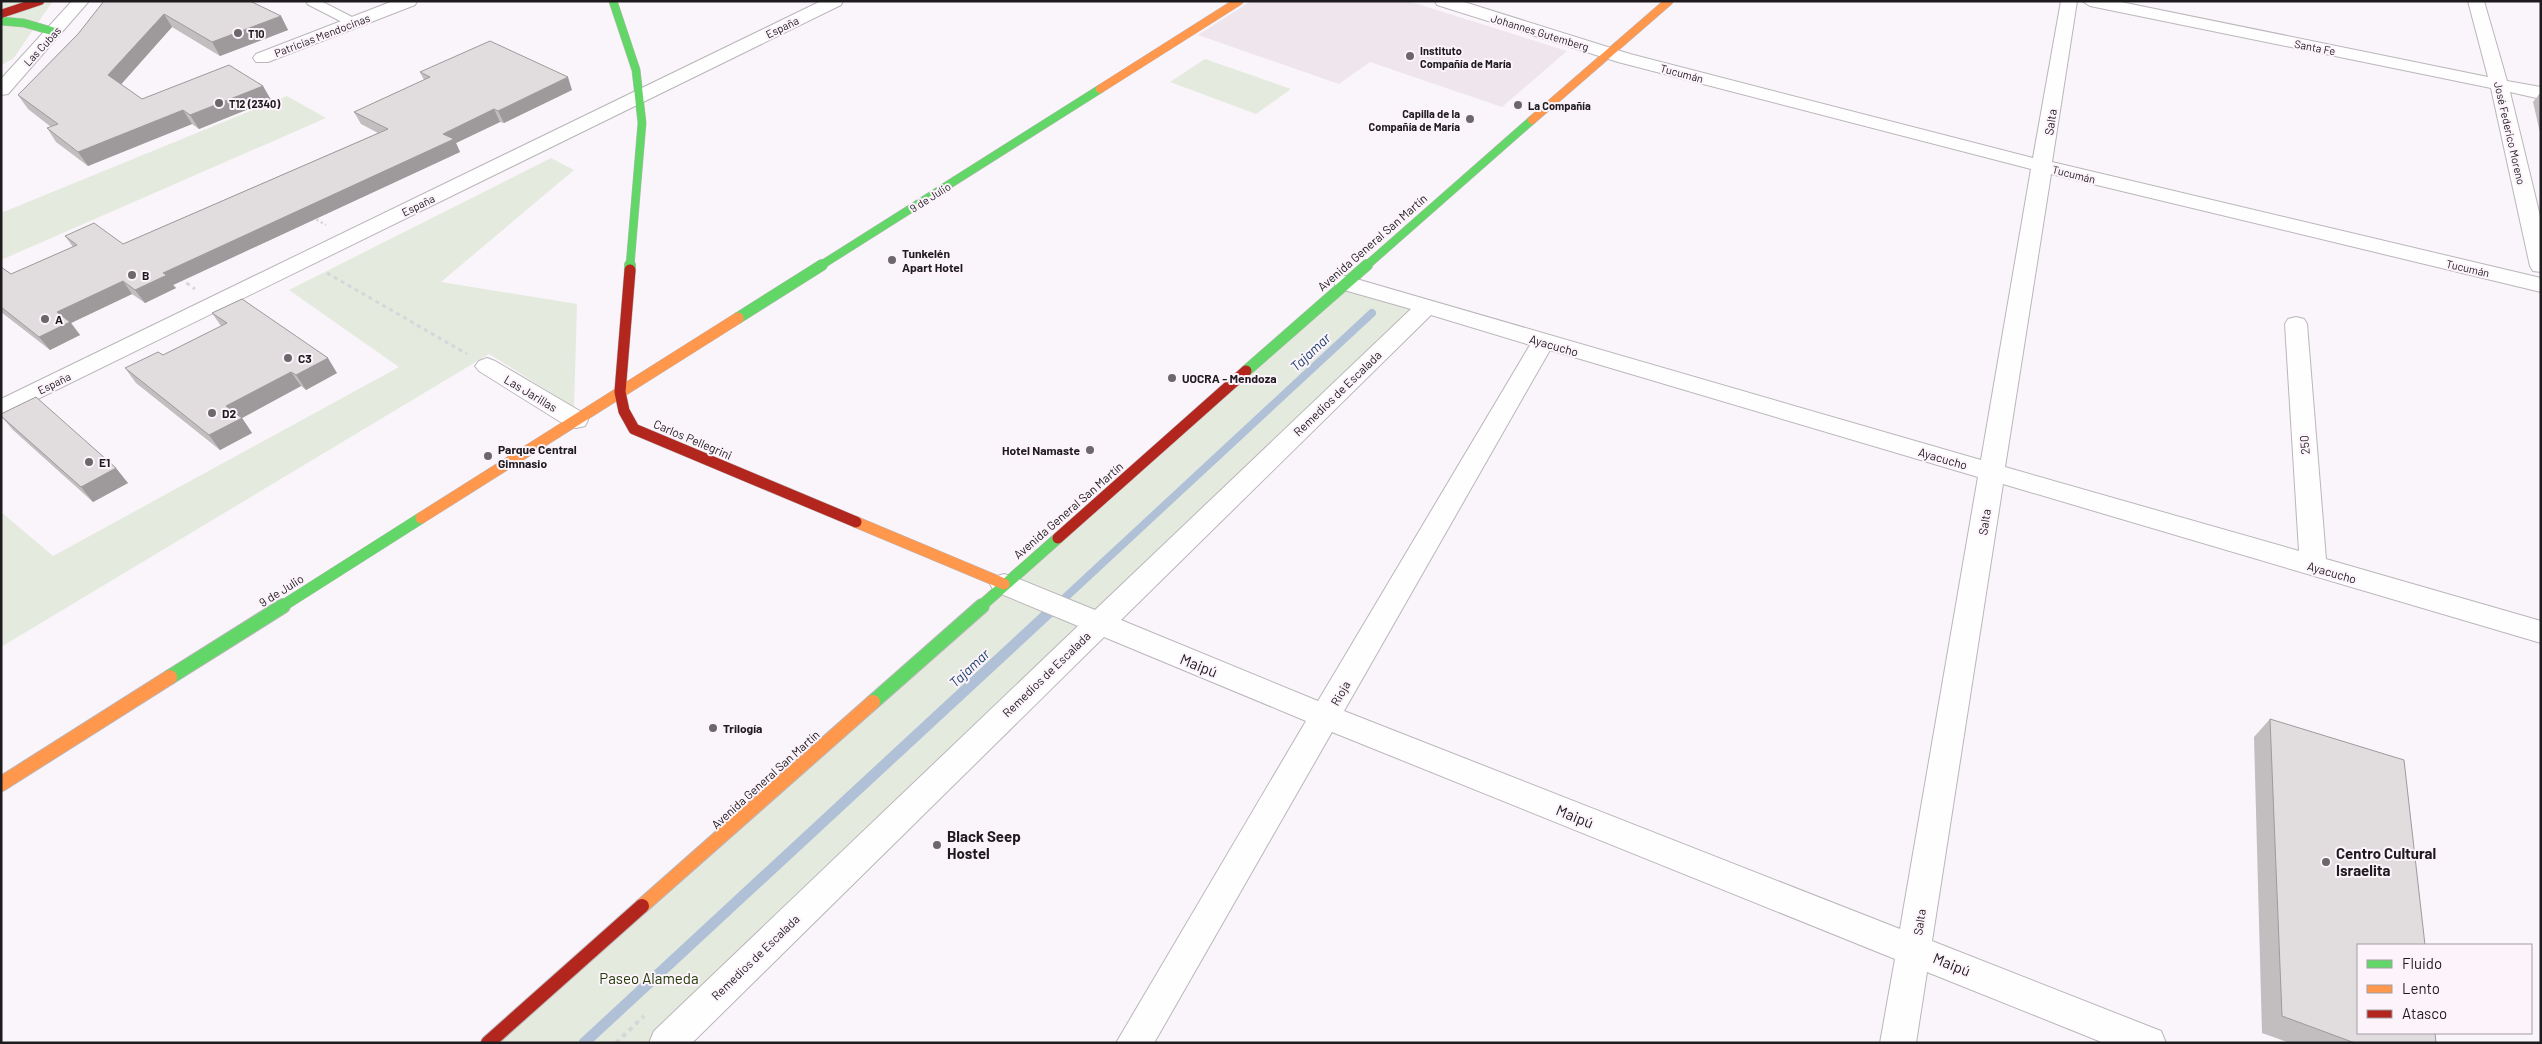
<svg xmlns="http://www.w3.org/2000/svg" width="2542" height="1044" viewBox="0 0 2542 1044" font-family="Barlow,sans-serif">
<rect width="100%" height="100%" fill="#faf5fa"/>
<path fill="#eee5ed" d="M1251 1H1408L1567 51 1502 107 1370 62 1339 84 1198 35Z"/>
<path fill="#e4eade" d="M1 1H53L13 59 1 65Z
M1205 59 1291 89 1256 114 1170 82Z
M287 96 326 118 1 260V213Z
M551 158 574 170 441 282 577 304 574 407 489 354 1 647V512L53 556 399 367 289 290Z
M1345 283 1426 307 667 1043H488Z"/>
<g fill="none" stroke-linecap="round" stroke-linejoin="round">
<path stroke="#b0c1d7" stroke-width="8" d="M1055 607 1372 313"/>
<path stroke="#b0c1d7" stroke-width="11" d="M584 1043 1056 606"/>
<defs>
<path id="lane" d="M311 1 354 23"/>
<path id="street" d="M72 1H89L8 94 1 95V79Z
M393 1H417L415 5 268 62H256L253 58 256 54Z
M821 1H843L841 5 1 417V399Z
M1435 1H1461L1630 54 2033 158 2061 1H2077L2052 162 2541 278V292L2051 174 2005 467 2299 551 2285 324 2288 319 2296 317 2304 319 2307 324 2326 559 2541 621V643L2003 484 1932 941 2161 1031 2166 1043H2104L1927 972 1916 1043H1880L1895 959 1332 732 1154 1043H1116L1306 721 1104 637 692 1043H649L654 1031 1078 626 994 591 990 584 994 577 1004 574 1014 577 1095 610 1411 309 1337 288 1334 283 1337 278 1345 276 1353 278 1981 460 2031 169 1618 62 1437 5ZM1431 315 1530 345 1318 701 1121 620ZM1550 350 1978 477 1900 929 1344 711Z
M2082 1H2116L2488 77 2468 1H2484L2507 81 2541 87V99L2510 92 2541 220V272L2533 271 2530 266 2491 88 2090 6Z
M487 358 495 361 585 414 588 420 585 426 576 428 567 426 479 371 475 366 479 361Z"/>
<path id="fast-far2" d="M613 1 636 70 642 123 630 266
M1 21 24 23 55 32
M820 266 1100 89
M1366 266 1532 120"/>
<path id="fast-far1" d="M630 270V265
M738 318 822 265
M1246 371 1367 265
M281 607 421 518
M980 607 1058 538"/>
<path id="fast" d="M170 677 283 606
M873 702 982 606"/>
<path id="slow-far2" d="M1100 89 1239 1
M1532 120 1669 1"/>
<path id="slow-far1" d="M421 518 738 318
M856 522 1004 584"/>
<path id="slow" d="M1 784 170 677
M642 906 873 702"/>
<path id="jam-far2" d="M1 14 40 1"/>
<path id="jam-far1" d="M630 270 620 392 624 411 634 429 856 522
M1058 538 1246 371"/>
<path id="jam" d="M488 1043 642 906"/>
</defs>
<use href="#lane" stroke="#bab6ba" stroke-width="11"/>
<use href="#street" stroke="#bab6ba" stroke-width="2"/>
<use href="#fast-far2" stroke="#bab6ba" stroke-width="9"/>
<use href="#fast-far1" stroke="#bab6ba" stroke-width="12"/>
<use href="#fast" stroke="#bab6ba" stroke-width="16"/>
<use href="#slow-far2" stroke="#bab6ba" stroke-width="9"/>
<use href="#slow-far1" stroke="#bab6ba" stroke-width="12"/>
<use href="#slow" stroke="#bab6ba" stroke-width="16"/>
<use href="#jam-far2" stroke="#bab6ba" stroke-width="9"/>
<use href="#jam-far1" stroke="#bab6ba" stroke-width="12"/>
<use href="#jam" stroke="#bab6ba" stroke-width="16"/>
<path stroke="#d8d6d8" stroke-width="2.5" stroke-dasharray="2.5 2.5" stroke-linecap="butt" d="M312 217 326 225"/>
<path stroke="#d8d6d8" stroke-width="3" stroke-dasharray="4 4" stroke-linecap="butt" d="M327 273 467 354
M180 278 195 289"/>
<path stroke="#d8d6d8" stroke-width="4" stroke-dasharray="4.5 4.5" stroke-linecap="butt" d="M616 1043 644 1016"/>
<use href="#lane" stroke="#fefefe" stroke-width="9"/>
<use href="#street" fill="#fefefe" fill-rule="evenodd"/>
<use href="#fast-far2" stroke="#63d668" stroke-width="8"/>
<use href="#fast-far1" stroke="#63d668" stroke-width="11"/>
<use href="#fast" stroke="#63d668" stroke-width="14"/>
<use href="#slow-far2" stroke="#ff974d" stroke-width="8"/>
<use href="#slow-far1" stroke="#ff974d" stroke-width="11"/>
<use href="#slow" stroke="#ff974d" stroke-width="14"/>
<use href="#jam-far2" stroke="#b3261e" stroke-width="8"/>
<use href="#jam-far1" stroke="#b3261e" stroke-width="11"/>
<use href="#jam" stroke="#b3261e" stroke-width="14"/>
</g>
<path fill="#c2bdbf" d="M104 1 281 16 288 30 220 56 172 27 121 84 142 99 263 86 271 100 199 129 192 124 88 166 56 142 47 128 51 127 28 109 18 95 78 34Z
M420 72 572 90 504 123 500 122 456 143 460 152 173 285 176 288 145 303 132 294 71 323 80 335 50 350 1 312V267L11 274 73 247 65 236 123 244 378 133 361 124 354 112 424 80Z
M2541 92V137L2533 102Z
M212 313 337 373 306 390 301 386 242 418 252 433 220 450 136 383 125 368 163 355 221 326Z
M1 416 128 483 93 502 13 430Z
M2270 719 2436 1043H2290L2262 1033 2254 737Z"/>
<path fill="#9e9a9b" d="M164 14 172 27 117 89 108 75Z
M281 16 288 30 220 56 212 42Z
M568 77 572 90 504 123 498 111Z
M263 86 271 100 199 129 190 115Z
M494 109 500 122 456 143 460 152 173 285 176 288 145 303 135 290 163 273Z
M183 110 192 124 88 166 78 152Z
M123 281 132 294 71 323 80 335 50 350 39 337 57 312Z
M328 358 337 373 306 390 296 375Z
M291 372 301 386 242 418 252 433 220 450 209 435 226 406Z
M116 468 128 483 93 502 81 487Z"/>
<path fill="#e1dcde" stroke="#9e9a9b" d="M104 1H250L281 16 212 42 164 14 108 75 142 99 229 65 263 86 190 115 183 110 78 152 47 128 58 124 18 95 78 34Z
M490 41 568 77 498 111 494 109 443 134 454 139 163 273 167 275 135 290 123 281 57 312 70 322 39 337 1 307V267L11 274 77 245 65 236 94 223 123 244 388 129 354 112 430 77 420 72Z
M242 299 328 358 296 375 291 372 226 406 242 418 209 435 125 368 158 352 163 355 227 323 212 313Z
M36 397 116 468 81 487 1 416V414Z
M2270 719 2404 760 2425 945H2358V1033H2435L2436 1043H2355L2282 1016Z"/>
<g fill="#6b676b" stroke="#fcf3fb" stroke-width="2">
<circle cx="238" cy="33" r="5"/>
<circle cx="1410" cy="56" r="5"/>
<circle cx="219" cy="103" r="5"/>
<circle cx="1518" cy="105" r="5"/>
<circle cx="1470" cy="119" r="5"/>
<circle cx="892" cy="260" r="5"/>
<circle cx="132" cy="275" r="5"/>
<circle cx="45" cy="319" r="5"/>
<circle cx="288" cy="358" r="5"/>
<circle cx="1172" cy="378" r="5"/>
<circle cx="212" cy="413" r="5"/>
<circle cx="1090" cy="450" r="5"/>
<circle cx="488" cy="456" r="5"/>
<circle cx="89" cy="462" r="5"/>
<circle cx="713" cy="728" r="5"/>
<circle cx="937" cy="845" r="5"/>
<circle cx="2326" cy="862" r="5"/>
</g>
<g text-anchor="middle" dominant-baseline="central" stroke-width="4" stroke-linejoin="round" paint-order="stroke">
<g font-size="11" fill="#1e1b1e" stroke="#fcf3fb">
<text transform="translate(782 27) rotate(-26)">España</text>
<text transform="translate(1540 32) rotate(17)">Johannes Gutemberg</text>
<text transform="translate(322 35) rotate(-21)">Patricias Mendocinas</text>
<text transform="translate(42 46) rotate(-47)">Las Cubas</text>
<text transform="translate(2315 47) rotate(11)">Santa Fe</text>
<text transform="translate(1682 73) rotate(15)">Tucumán</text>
<text transform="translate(2510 133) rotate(77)">José Federico Moreno</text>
<text transform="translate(2074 174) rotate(14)">Tucumán</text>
<text transform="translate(930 197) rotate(-32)">9 de Julio</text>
<text transform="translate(418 205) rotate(-26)">España</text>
<text transform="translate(2468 268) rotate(13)">Tucumán</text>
<text transform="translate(54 383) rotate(-26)">España</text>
</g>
<g font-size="11" font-weight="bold" fill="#1e1b1e" stroke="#fcf3fb" text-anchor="start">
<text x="248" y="33">T10</text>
<text x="1420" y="50">Instituto<tspan x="1420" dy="13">Compañía de María</tspan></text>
<text x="229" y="103">T12 (2340)</text>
<text x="1528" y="105">La Compañía</text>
<text x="1460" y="113" text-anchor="end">Capilla de la<tspan x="1460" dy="13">Compañía de María</tspan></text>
</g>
<g font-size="12" fill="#1e1b1e" stroke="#fcf3fb">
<text transform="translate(2050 122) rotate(-81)">Salta</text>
<text transform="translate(1372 242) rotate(-41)">Avenida General San Martín</text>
<text transform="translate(1554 345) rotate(16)">Ayacucho</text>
<text transform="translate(531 393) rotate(31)">Las Jarillas</text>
<text transform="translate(1337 393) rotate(-44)">Remedios de Escalada</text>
<text transform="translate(693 439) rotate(23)">Carlos Pellegrini</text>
<text transform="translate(2304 445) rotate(-94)">250</text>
<text transform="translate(1943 458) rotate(16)">Ayacucho</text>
<text transform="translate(1068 510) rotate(-41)">Avenida General San Martín</text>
<text transform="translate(1984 522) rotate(-81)">Salta</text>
<text transform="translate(2332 572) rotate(16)">Ayacucho</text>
<text transform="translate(281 590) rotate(-32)">9 de Julio</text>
<text transform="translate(1046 674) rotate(-44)">Remedios de Escalada</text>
<text transform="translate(1340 693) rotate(-60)">Rioja</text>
<text transform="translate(765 779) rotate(-42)">Avenida General San Martín</text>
<text transform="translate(1919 922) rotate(-81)">Salta</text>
<text transform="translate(755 957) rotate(-44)">Remedios de Escalada</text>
</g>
<g font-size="12" font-weight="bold" fill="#1e1b1e" stroke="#fcf3fb" text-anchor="start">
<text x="902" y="253">Tunkelén<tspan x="902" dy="14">Apart Hotel</tspan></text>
<text x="142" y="275">B</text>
<text x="55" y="319">A</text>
<text x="298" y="358">C3</text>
<text x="1182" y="378">UOCRA - Mendoza</text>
<text x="222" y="413">D2</text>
<text x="498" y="449">Parque Central<tspan x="498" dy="14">Gimnasio</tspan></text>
<text x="1080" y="450" text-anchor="end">Hotel Namaste</text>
<text x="99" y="462">E1</text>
<text x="723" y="728">Trilogía</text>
</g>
<g font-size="14" font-style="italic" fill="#1c436b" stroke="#fcf3fb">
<text transform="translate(1310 352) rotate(-43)">Tajamar</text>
<text transform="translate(969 668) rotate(-43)">Tajamar</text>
</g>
<g font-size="15" fill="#1e1b1e" stroke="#fcf3fb">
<text transform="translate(1199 665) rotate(22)">Maipú</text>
<text transform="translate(1575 816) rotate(22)">Maipú</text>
<text transform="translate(1952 964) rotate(22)">Maipú</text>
</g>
<g font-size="15" font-weight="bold" fill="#1e1b1e" stroke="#fcf3fb" text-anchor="start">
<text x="947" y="836">Black Seep<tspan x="947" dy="17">Hostel</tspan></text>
<text x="2336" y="853">Centro Cultural<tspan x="2336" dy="17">Israelita</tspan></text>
</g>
<g font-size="15" fill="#223b08" stroke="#fcf3fb">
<text x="649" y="978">Paseo Alameda</text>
</g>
</g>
<rect width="2542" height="1044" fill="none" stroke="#1e1b1e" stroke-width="5"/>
<rect x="2357" y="944" width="175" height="90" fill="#fcf3fb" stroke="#a39da3"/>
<rect x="2367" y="960" width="25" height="8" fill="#63d668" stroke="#a39da3"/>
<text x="2402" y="969" font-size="15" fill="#1e1b1e">Fluido</text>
<rect x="2367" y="985" width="25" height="8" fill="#ff974d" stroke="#a39da3"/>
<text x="2402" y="994" font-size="15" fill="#1e1b1e">Lento</text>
<rect x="2367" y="1010" width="25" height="8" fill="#b3261e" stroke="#a39da3"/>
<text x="2402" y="1019" font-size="15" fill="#1e1b1e">Atasco</text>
</svg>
